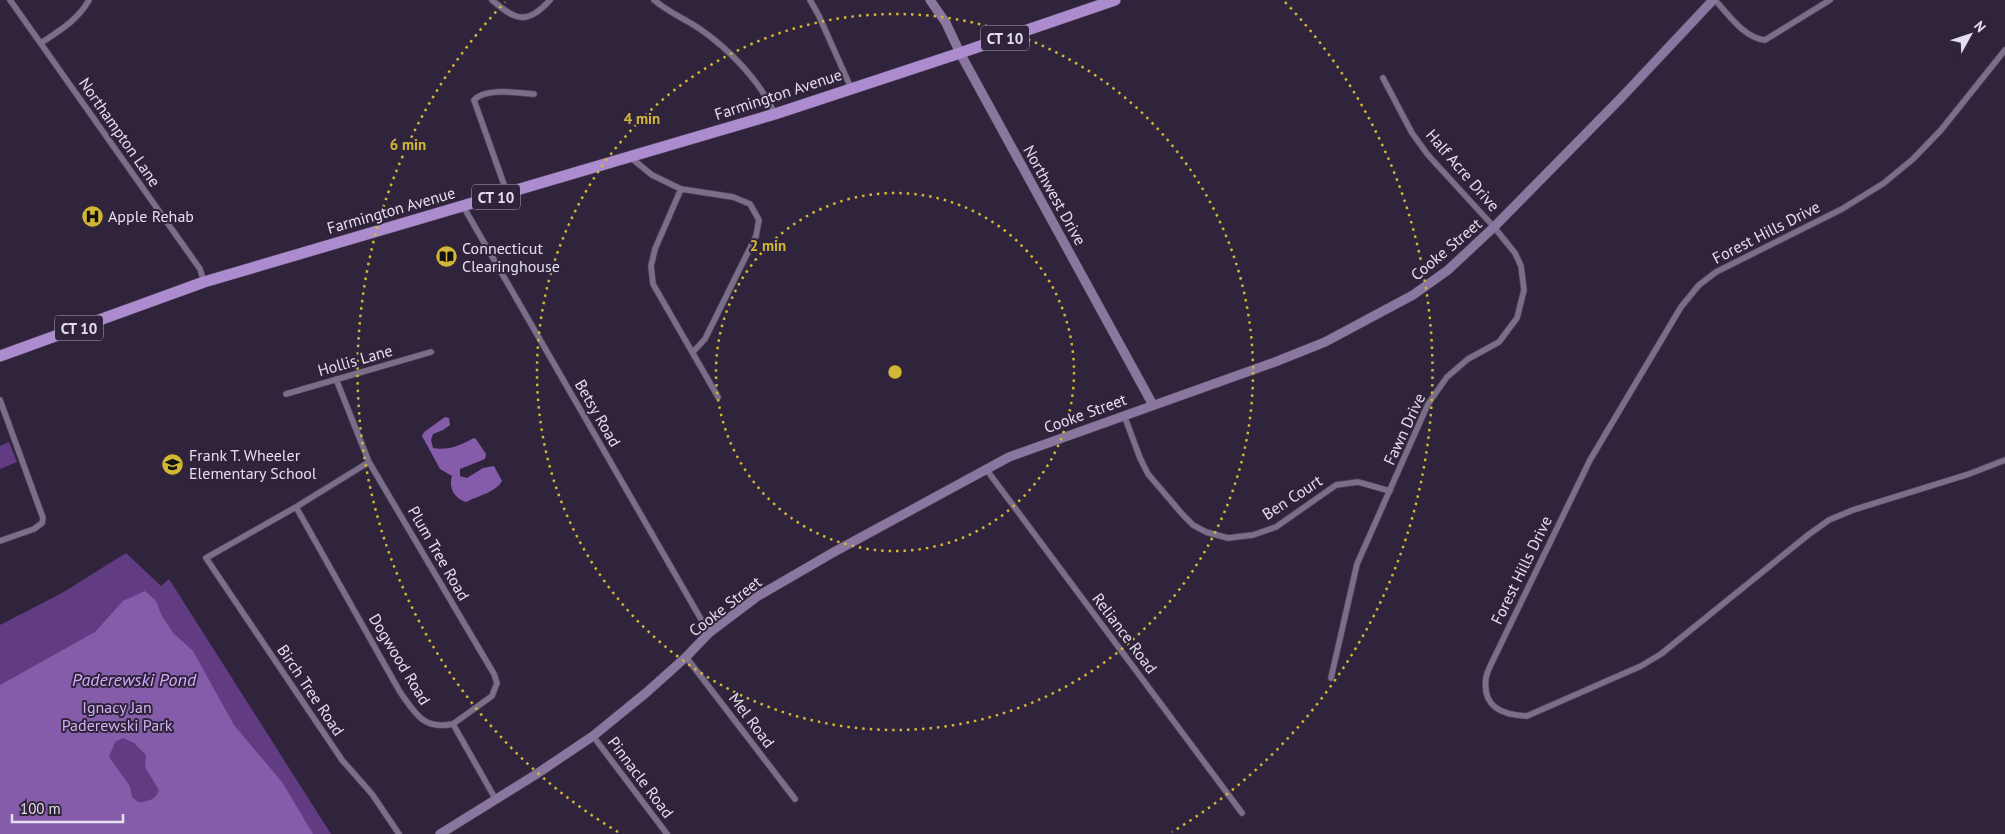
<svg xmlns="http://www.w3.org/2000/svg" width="2005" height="834" viewBox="0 0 2005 834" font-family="'PT Sans',sans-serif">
<rect width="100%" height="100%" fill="#30243c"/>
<path fill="#613c82" d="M9 442 17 462 0 469V446Z
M126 553 161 586 169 579 331 834H0V625L62 593Z"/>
<path fill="#845ca9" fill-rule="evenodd" d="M445 417 449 418 450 425 443 430 433 434 431 440 433 448C448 451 461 445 474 438L476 439 486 454 485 459 460 469V476L467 478 483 468 494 466 502 481C496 492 478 496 466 502 455 499 448 488 452 476L440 469 422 436 424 432Z
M145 591 156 601 162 616 173 633 193 651 234 725 282 782 313 834H0V685L95 632 123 601ZM123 738 134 743 146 755 145 767 159 790C156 800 147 802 138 802L132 797 130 786 109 757 115 742Z"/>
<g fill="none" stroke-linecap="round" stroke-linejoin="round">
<defs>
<path id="street" d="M10 0 200 269 204 282
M492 0C515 20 527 26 550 0
M654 0C668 12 685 19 700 29 729 49 760 81 775 114
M810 0 819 16 851 88
M1715 0C1728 14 1744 38 1765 40L1830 0
M41 43C59 31 78 20 89 0
M2005 50 1941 130 1913 159 1884 183 1842 209 1716 272 1699 285 1681 307 1590 460 1495 656C1492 663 1487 671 1486 678 1482 707 1502 715 1527 716L1641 666 1661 654 1808 535 1829 520 1853 510 1969 474 2005 460
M630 157 652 175 681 189 655 249 651 266 653 284 718 397
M681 189 733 197 750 204 759 220 756 236 705 339 693 352
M507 193 474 100C486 87 518 93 534 94
M463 206 709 633
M336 379 369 462 494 674 497 683 492 696 453 724
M286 394 431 352
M0 400 43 518 42 523 34 529 0 541
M1124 415 1140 458 1148 474 1183 515 1193 525 1206 532 1228 538 1253 535 1276 527 1336 485 1358 482 1390 491
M369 462 296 507 206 558 342 760 372 794 399 834
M986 469 1242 813
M296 507 400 692C416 714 423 730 453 724L496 800
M686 657 795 799
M1331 678 1357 564 1428 404 1447 377 1468 359 1499 342 1517 318 1524 290 1521 266 1515 253 1494 227 1428 155 1412 133 1383 78
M593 736 667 834"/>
<path id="secondary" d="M930 0 946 23 960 53 1153 405
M440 834 535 775 593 736 647 692 686 657 709 633 758 596 834 552 1009 457 1275 362 1325 342 1413 295 1448 270 1494 227 1621 98 1713 0"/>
<path id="highway" d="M0 356 204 282 775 114 960 53 1115 0"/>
</defs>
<use href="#street" stroke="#4d4357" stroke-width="7"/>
<use href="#secondary" stroke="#4d4357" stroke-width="10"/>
<use href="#highway" stroke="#4d4357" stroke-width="12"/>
<use href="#street" stroke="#7b6e8a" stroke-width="5.5"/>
<use href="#secondary" stroke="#8a779f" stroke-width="9"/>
<use href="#highway" stroke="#ad8bcf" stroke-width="11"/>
</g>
<g fill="none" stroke="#d2b735" stroke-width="2.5" stroke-dasharray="2.5 5">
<circle cx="895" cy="372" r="179"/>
<circle cx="895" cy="372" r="358"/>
<path d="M618 832A537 537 0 0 1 505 2M1285 2A537 537 0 0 1 1172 832"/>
</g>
<defs>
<symbol id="hospital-disc" viewBox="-11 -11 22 22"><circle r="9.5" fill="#d2b735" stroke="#30243c"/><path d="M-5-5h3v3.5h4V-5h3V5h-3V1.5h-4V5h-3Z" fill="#111"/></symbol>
<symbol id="library-disc" viewBox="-11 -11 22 22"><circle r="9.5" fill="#d2b735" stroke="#30243c"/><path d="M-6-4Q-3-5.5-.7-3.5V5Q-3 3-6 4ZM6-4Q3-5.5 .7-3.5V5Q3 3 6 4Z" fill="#111"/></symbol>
<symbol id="school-disc" viewBox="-11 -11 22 22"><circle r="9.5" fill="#d2b735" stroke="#30243c"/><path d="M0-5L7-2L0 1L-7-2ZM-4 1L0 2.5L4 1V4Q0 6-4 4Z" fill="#111"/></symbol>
</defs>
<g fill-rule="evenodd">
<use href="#hospital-disc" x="80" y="204" width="25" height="25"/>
<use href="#library-disc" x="434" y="244" width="25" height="25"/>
<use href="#school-disc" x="160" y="452" width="25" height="25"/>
</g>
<g text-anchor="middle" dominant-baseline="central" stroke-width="4" stroke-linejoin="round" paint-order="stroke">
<g fill="#30243c" stroke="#afa6b9" stroke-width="1">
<rect x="981" y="25.5" width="48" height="25" rx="4"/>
<rect x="472" y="184.5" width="48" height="25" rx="4"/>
<rect x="55" y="315.5" width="48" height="25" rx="4"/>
</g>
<g font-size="15" font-weight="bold" fill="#e5deee">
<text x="1005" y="38">CT 10</text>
<text x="496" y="197">CT 10</text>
<text x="79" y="328">CT 10</text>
</g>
<g font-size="16" fill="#e5deee" stroke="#30243c">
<text transform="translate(778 94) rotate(-18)">Farmington Avenue</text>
<text transform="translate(120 132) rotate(55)">Northampton Lane</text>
<text transform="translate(1463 170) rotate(49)">Half Acre Drive</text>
<text transform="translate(1055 195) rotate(61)">Northwest Drive</text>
<text transform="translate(391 210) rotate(-16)">Farmington Avenue</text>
<text transform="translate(1766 232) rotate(-27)">Forest Hills Drive</text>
<text transform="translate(1446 249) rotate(-40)">Cooke Street</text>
<text transform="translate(355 360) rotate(-16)">Hollis Lane</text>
<text transform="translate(598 413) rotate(60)">Betsy Road</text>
<text transform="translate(1085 413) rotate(-20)">Cooke Street</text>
<text transform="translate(1404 429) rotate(-65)">Fawn Drive</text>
<text transform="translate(1292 497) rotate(-33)">Ben Court</text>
<text transform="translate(439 553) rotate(60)">Plum Tree Road</text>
<text transform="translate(1521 570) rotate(-64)">Forest Hills Drive</text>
<text transform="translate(725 606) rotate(-38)">Cooke Street</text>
<text transform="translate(1125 633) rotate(53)">Reliance Road</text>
<text transform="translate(400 659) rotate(59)">Dogwood Road</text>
<text transform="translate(311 690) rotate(56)">Birch Tree Road</text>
<text transform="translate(752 720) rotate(53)">Mel Road</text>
<text transform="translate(641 777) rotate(53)">Pinnacle Road</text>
</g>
<g font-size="16" fill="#e5deee" stroke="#30243c" text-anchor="start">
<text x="108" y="216">Apple Rehab</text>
<text x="462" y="248">Connecticut<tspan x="462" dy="18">Clearinghouse</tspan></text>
<text x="189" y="455">Frank T. Wheeler<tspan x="189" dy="18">Elementary School</tspan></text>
</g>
<g font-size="16" fill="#d0b2f0" stroke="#30243c">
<text x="117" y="707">Ignacy Jan<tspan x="117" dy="18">Paderewski Park</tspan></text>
</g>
<g font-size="18" font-style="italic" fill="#d4abfe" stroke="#30243c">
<text x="134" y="679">Paderewski Pond</text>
</g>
</g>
<circle cx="895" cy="372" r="8" fill="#d2b735" stroke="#30243c" stroke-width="2.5"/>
<g font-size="15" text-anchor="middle" font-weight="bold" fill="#d2b735" stroke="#30243c" stroke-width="4" stroke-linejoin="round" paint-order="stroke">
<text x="642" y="124">4 min</text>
<text x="408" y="150">6 min</text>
<text x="768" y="251">2 min</text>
</g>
<g transform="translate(1970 35) rotate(50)" stroke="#30243c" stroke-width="4" paint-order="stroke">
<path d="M0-4L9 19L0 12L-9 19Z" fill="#e5deee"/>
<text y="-8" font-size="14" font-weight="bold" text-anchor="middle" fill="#e5deee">N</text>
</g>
<path d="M12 814v8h111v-8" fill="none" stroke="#e5deee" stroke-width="2.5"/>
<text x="20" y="814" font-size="15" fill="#e5deee" stroke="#30243c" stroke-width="4" paint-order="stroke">100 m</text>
</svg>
